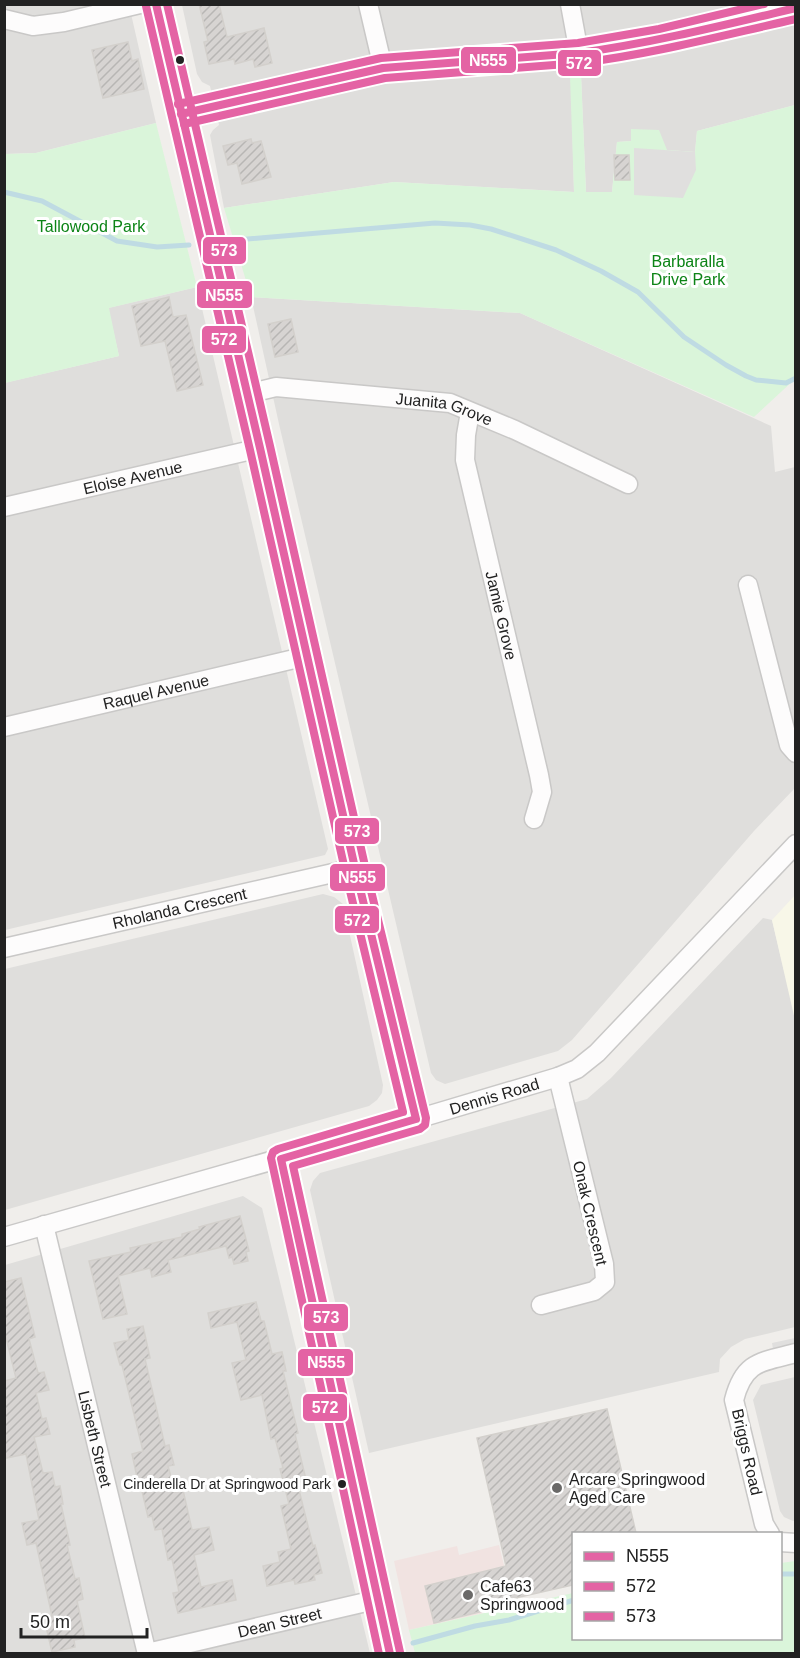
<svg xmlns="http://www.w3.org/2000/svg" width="800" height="1658" viewBox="0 0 800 1658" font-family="Arial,sans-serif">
<defs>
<pattern id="building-hatch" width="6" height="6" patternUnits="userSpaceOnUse" patternTransform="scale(1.5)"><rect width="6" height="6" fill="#d7d4d2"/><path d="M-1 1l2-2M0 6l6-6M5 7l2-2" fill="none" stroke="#b8b6b4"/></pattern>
</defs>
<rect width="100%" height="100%" fill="#f0eeeb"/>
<path fill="#dfdedc" d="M4 5H129L156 123 36 153 5 154Z
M182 5H795V105L697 131 695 152 667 150 631 141 617 142 612 192H586L581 75 571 76 574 192 394 182 224 208 210 135 213 130 219 125 210 86 202 82 197 74Z
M197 287 328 849 325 855 5 930 4 383 119 356 108 308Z
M251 297 520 313 771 426 775 472 795 467V788L754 831 572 1040 558 1051 445 1084 436 1080 431 1073 279 424Z
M323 894 334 897 343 904 383 1085 382 1093 377 1100 369 1106 5 1210V969Z
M763 918 772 920 796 1020 795 1327 745 1339 731 1347 720 1359 719 1372 369 1453 310 1190 313 1181 320 1173 587 1099 611 1078Z
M243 1196 262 1208 370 1653 5 1654V1265Z
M795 1377 796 1520 793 1521 784 1517 780 1511 753 1400 761 1385Z"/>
<path fill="#f1e3e1" d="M499 1545 514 1606 409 1630 394 1561 457 1546 459 1555Z"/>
<path fill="#f8f7e8" d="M795 895V1020L772 920Z"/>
<path fill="#daf5da" d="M581 74 586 192H612L617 142 631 141V129L659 130 667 150 695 152 697 131 795 105V379L754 417 520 313 251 297 224 208 394 182 574 192 570 76Z
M156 123 197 287 109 308 119 356 5 383V154L36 153Z
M795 1561V1653H415L409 1630 573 1593 574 1638H780L781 1563Z"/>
<path fill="#e0dfde" d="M634 148 695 152 696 170 683 198 634 195Z
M795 1338V1344L773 1349 772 1343Z"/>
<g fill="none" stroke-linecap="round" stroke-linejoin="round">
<path stroke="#bfdbe3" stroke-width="5" d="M4 192 42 201 117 241 157 247 189 245
M236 240 435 223 470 225 491 229 556 250 601 271 638 292 684 337 726 365 746 376 756 380 786 383 796 378
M780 1574H796
M413 1643 475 1626 509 1620 574 1600"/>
</g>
<path fill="url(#building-hatch)" stroke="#d3d0cc" stroke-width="1.5" d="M199 4H219L227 37 264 28 272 63 255 67 253 59 235 64 234 59 209 64 204 42 208 41Z
M128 42 132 61 138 59 144 89 103 98 92 50Z
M251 139 252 143 261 141 271 177 242 184 237 163 228 165 223 146Z
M614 155H629L630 180H615Z
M169 297 173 317 186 315 203 385 177 391 165 341 141 346 132 306Z
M291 319 298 352 275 357 268 324Z
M240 1216 249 1251 246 1252 248 1261 234 1264 232 1257 229 1258 226 1246 168 1260 171 1272 152 1277 150 1268 118 1276 127 1314 103 1319 89 1261 131 1252 130 1248 182 1237V1234L200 1229 199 1227Z
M21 1278 35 1337 29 1339 38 1373 44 1372 49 1390 36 1393 42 1419 46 1418 50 1434 34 1437 43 1473 52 1472 55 1487 60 1486 63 1504H61L70 1545H67L75 1579 79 1578 83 1599 77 1601 85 1638 74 1640 75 1647 52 1652 44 1618 52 1616 36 1543 27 1545 22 1523 39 1520 26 1454 6 1458 4 1450V1381L16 1378 4 1330V1282Z
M256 1302 261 1321H264L272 1354 282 1352 286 1371H283L298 1433 295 1434 308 1488 299 1490 313 1546 315 1545 322 1573 314 1575 315 1580 295 1584 294 1580 267 1586 263 1566 280 1562 278 1552 291 1549 281 1506 289 1504 280 1469 283 1468 275 1438 271 1439 262 1395 241 1400 232 1363 246 1360 237 1322 211 1328 208 1313Z
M143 1326 150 1358 145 1359 165 1446 169 1445 174 1465 168 1466 175 1492 183 1490 192 1530 209 1527 214 1550 194 1555 201 1587 232 1580 236 1600 178 1613 173 1593 179 1592 172 1559 168 1560 162 1529 155 1530 152 1516 148 1517 142 1491H140L132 1454 143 1451 122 1365H120L114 1343 129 1340 127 1329Z
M607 1409 636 1533H573V1585L511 1599 512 1604 434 1623 425 1586 506 1566 477 1438Z"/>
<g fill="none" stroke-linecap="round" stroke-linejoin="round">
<defs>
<g id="minor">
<path d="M156 4 260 448 355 868 416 1119"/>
<path d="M368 4 383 68"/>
<path d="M570 4 579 53"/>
<path d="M4 19 33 26 64 22 140 4"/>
<path d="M181 114 220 104 383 68 579 53C652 44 724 24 796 8"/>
<path id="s1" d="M247 394 276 387 450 403 515 430 628 484"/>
<path id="s2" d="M470 412 466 435 465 460 539 775 542 792 534 819"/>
<path id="s3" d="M4 507 260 448"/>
<path d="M748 585 789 745 796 753"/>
<path id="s4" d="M4 727 307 656"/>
<path id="s5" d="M4 948 355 868"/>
<path d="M281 1159 390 1654"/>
<path id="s6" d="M44 1225 147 1654"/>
<path id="s7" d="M4 1237 383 1129 558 1077 577 1069 597 1053 796 844"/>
<path d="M541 1305 594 1291 605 1282 604 1264 558 1077"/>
<path d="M770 1534 764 1524 734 1400C744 1361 761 1362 796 1353"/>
<path d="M780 1542 796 1543"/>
<path id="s8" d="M147 1653 379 1599"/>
</g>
</defs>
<use href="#minor" stroke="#c9c8c7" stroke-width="21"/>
<use href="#minor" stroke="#fdfcfc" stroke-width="18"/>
<defs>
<path id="bus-1" d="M156 4 260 448 355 868 416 1119 281 1159 390 1654
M181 114 383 68 579 53C652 43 724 25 796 8"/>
<path id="bus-2" d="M146 6 250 450 345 870 403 1112 278 1149 273 1152 271 1158 379 1654
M184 124 385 78 580 63C653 54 724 35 796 19"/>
<path id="bus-3" d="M167 4 270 446 365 866 426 1118 425 1125 420 1129 293 1166 400 1652
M178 104 381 58 578 43 659 29 764 4"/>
</defs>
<use href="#bus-1" stroke="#fff" stroke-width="12"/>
<use href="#bus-2" stroke="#fff" stroke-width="12"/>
<use href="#bus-3" stroke="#fff" stroke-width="12"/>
<use href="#bus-1" stroke="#e463a4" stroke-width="8"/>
<use href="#bus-2" stroke="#e463a4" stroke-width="8"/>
<use href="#bus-3" stroke="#e463a4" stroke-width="8"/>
</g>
<g fill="#222" stroke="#fff" stroke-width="2">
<circle cx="180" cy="60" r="5"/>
<circle cx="342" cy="1484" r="5"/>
</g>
<g fill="#6a6968" stroke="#fff" stroke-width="2">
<circle cx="557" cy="1488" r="6"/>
<circle cx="468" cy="1595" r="6"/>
</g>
<g text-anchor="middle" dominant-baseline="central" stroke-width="6" stroke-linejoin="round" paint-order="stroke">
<g font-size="14" fill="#222" stroke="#fff" text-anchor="end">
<text x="331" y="1484">Cinderella Dr at Springwood Park</text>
</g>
<g font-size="16" fill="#0c8416" stroke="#fff">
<text x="91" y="226">Tallowood Park</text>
<text x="688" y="261">Barbaralla<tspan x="688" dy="18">Drive Park</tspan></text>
</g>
<g font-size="16" fill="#222" stroke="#fff">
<text stroke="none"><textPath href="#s1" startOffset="200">Juanita Grove</textPath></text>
<text stroke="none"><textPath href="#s3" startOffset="132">Eloise Avenue</textPath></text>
<text stroke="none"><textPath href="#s2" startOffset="208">Jamie Grove</textPath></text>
<text stroke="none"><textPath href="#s4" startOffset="156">Raquel Avenue</textPath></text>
<text stroke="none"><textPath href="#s5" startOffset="180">Rholanda Crescent</textPath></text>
<text stroke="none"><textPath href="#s7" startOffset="510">Dennis Road</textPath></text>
<text transform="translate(590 1213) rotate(77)">Onak Crescent</text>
<text stroke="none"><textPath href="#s6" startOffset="220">Lisbeth Street</textPath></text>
<text transform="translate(747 1452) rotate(77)">Briggs Road</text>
<text stroke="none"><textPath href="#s8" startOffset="136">Dean Street</textPath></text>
</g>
<g font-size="16" fill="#222" stroke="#fff" text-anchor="start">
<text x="569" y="1479">Arcare Springwood<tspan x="569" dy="18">Aged Care</tspan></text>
<text x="480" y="1586">Cafe63<tspan x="480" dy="18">Springwood</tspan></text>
</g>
</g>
<g stroke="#fff" stroke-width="2">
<rect x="460" y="46" width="57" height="28" rx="6" fill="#e463a4"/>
<rect x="557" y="49" width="45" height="28" rx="6" fill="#e463a4"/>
<rect x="202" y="236" width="45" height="29" rx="6" fill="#e463a4"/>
<rect x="196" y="280" width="57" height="29" rx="6" fill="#e463a4"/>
<rect x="201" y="325" width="46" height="29" rx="6" fill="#e463a4"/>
<rect x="334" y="817" width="46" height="28" rx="6" fill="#e463a4"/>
<rect x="329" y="863" width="57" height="29" rx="6" fill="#e463a4"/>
<rect x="334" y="905" width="46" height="29" rx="6" fill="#e463a4"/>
<rect x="303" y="1303" width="46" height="29" rx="6" fill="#e463a4"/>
<rect x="297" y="1348" width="57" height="29" rx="6" fill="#e463a4"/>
<rect x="302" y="1393" width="46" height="29" rx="6" fill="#e463a4"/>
</g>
<g font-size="16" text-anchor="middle" font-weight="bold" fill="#fff">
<text x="488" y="66">N555</text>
<text x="579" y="69">572</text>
<text x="224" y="256">573</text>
<text x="224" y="301">N555</text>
<text x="224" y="345">572</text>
<text x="357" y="837">573</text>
<text x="357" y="883">N555</text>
<text x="357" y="926">572</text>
<text x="326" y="1323">573</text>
<text x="326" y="1368">N555</text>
<text x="325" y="1413">572</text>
</g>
<rect width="800" height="1658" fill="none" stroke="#222222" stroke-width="12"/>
<rect x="572" y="1532" width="210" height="108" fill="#ffffff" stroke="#a7a7a7" stroke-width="1.5"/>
<rect x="584" y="1552" width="30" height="9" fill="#e463a4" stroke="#a7a7a7" stroke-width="1.5"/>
<text x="626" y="1562" font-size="18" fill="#222222">N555</text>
<rect x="584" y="1582" width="30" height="9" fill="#e463a4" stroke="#a7a7a7" stroke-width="1.5"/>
<text x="626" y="1592" font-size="18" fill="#222222">572</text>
<rect x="584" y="1612" width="30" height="9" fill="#e463a4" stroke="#a7a7a7" stroke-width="1.5"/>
<text x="626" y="1622" font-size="18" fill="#222222">573</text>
<path d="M21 1628v9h126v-9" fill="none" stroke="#222222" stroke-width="3"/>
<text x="30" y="1628" font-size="18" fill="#222222" stroke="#ffffff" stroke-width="4.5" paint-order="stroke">50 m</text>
</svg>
